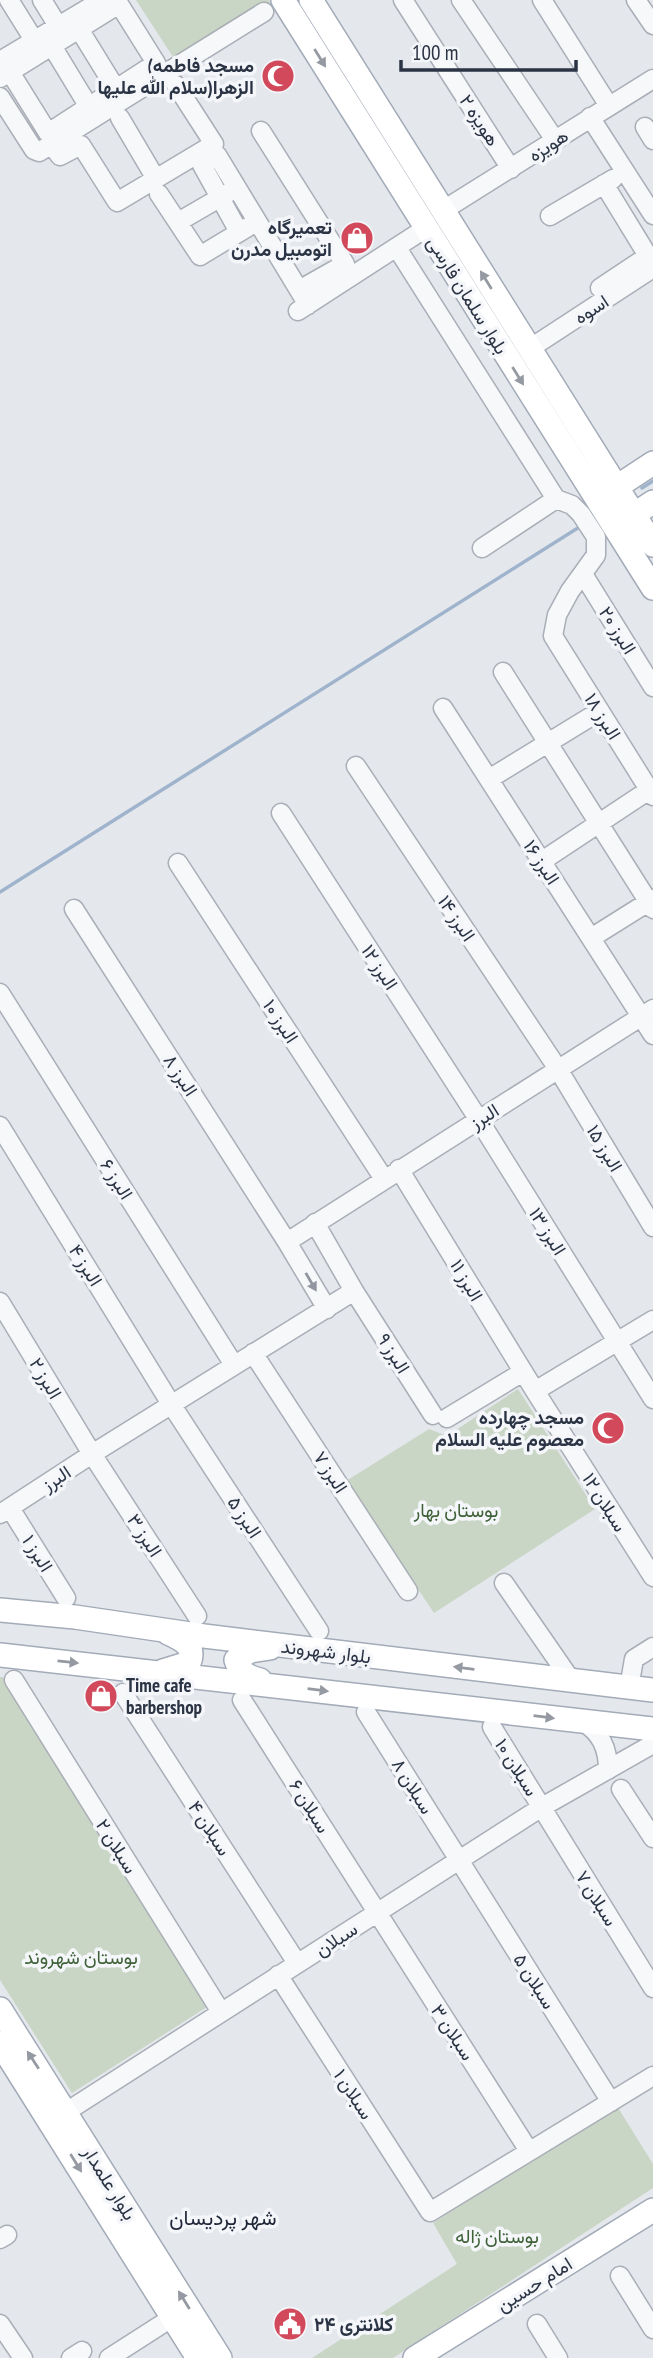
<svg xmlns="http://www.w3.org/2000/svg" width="653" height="2358" viewBox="0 0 653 2358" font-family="'PT Sans Narrow',Vazirmatn,sans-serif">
<rect width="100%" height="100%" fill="#e4e7ec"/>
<path fill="#c9d6c5" d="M136 0H269L271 4 177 63Z
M518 1389 595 1509 434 1613 346 1481 429 1429 447 1436Z
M0 1677H3L207 2007 72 2093 0 1980Z
M617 2106 653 2164V2188L393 2358H312L457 2264 433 2223Z"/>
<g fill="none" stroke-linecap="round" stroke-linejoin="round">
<path stroke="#9fb4cc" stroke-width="3.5" d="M642 488 653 481
M0 892 581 526"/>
<defs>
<path id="minor" d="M9 0 34 40
M42 0 58 26
M403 0 511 169
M461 0 555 140
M542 0 609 106
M636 0 653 25
M79 29 116 89
M52 46 89 107
M0 61 102 0
M0 78C40 53 79 29 119 4L156 63 48 133 10 72
M0 97 34 150 39 152 264 12
M590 117 653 215
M120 118 156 179
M645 127 653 140
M261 131 345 264 299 290
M51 144 60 156 81 145 117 202 214 144 176 85
M159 194 200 256 248 227
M442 211 653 79
M550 216 613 179
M178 222 228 193
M239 232 202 165 217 155 308 305
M397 248 556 499 482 548
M600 288 648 256 604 184
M298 311 426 228
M529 349 653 268
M556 499 572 505 581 514 596 537V555L570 591 557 615 553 636 653 796
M583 574 653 687
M503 672 653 909
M443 708 653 1035
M356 766 558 1069 653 1227
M489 779 600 711
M281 813 479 1120 653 1399
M542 861 649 790
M178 863 384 1179
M74 909 287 1242
M591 938 653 899
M0 993 234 1365
M0 1126 171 1404 319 1631
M399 1169 535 1391 653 1577
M315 1223 354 1291 433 1415
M0 1302 92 1454 197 1616
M327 1309 287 1242 653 1009
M253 1353 408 1591
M535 1391 653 1320
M447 1418 523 1372
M10 1508 66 1598
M0 1514 92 1454 354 1291
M504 1583 571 1680
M14 1680 221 2012
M629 1688 634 1659 653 1647
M123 1693 297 1963
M242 1700 529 2151
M366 1712 611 2102
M582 1721C601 1733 608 1748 608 1770
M492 1727 653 1988
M621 1789 653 1838
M278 1975 430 2212 653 2076
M66 2112 542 1807 653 1744
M0 2239 7 2235
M620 2276 653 2329
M0 2324 23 2358
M537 2324 558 2358
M71 2358 82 2351
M109 2358 173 2317"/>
<path id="major" d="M283 0 653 588
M311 0 653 545
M603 496 653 463
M623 522 653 502
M0 1610 75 1617 204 1636 653 1690
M0 1655 653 1729
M163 1671 189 1663C196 1646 183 1640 168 1633
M260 1680C248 1677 240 1673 236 1660L250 1651 270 1648
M0 2009 220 2358
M0 2043 198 2358
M415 2358 653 2210"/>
</defs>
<use href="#minor" stroke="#a9aeb7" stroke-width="21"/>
<use href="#major" stroke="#a3abb8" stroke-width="26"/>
<use href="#minor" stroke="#f7f8fa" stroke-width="18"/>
<use href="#major" stroke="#fff" stroke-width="23"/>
</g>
<defs><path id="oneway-solid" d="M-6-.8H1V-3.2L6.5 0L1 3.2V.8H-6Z" transform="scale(1.75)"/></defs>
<g fill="#959aa2">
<use href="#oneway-solid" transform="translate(320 58) rotate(58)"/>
<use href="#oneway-solid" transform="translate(486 280) rotate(-122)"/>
<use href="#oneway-solid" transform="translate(518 376) rotate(58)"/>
<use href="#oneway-solid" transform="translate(68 1662) rotate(6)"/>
<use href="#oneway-solid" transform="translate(464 1668) rotate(-173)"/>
<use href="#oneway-solid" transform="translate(318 1690) rotate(7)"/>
<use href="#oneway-solid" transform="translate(544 1717) rotate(7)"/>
<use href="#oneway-solid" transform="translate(33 2060) rotate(-123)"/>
<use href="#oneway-solid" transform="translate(76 2163) rotate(58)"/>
<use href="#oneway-solid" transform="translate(184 2300) rotate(-122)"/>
</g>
<use fill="#9196a0" href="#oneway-solid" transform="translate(311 1282) rotate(60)"/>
<defs>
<symbol id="mosque-disc" viewBox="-11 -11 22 22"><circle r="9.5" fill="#d1495b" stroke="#f4f6f9"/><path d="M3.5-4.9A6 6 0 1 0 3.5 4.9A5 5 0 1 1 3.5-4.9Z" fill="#fff"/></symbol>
<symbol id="shop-disc" viewBox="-11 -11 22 22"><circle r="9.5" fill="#d1495b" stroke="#f4f6f9"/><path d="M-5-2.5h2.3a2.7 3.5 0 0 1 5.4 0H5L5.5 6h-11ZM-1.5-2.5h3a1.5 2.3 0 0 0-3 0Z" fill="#fff"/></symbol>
<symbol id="civic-disc" viewBox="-11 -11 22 22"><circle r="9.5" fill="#d1495b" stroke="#f4f6f9"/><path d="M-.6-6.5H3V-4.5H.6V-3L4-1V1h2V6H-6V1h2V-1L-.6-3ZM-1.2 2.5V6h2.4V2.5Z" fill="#fff"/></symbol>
</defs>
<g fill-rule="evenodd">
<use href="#mosque-disc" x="259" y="57" width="38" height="38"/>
<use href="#shop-disc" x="338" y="219" width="38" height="38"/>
<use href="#mosque-disc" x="589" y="1409" width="38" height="38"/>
<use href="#shop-disc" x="82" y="1677" width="38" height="38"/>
<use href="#civic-disc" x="271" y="2305" width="38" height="38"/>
</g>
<g text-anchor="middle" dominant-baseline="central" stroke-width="7" stroke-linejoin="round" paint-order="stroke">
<g font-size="19" font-weight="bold" fill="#2b3445" stroke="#f4f6f9" text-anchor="end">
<text x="254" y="65">(مسجد فاطمه<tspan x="254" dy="22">الزهرا(سلام الله علیها</tspan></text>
<text x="332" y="227">تعمیرگاه<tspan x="332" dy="22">اتومبیل مدرن</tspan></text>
<text x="584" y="1417">مسجد چهارده<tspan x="584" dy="22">معصوم علیه السلام</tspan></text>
<text x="126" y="1685" text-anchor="start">Time cafe<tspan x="126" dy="22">barbershop</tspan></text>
<text x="314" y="2324" text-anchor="start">کلانتری ۲۴</text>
</g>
<g font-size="19" fill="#2b3445" stroke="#f4f6f9">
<text transform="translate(480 120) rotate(57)">هویزه ۲</text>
<text transform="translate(548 145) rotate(-33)">هویزه</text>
<text transform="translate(468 295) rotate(58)">بلوار سلمان فارسی</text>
<text transform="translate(591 309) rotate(-33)">اسوه</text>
<text transform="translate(618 630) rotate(58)">البرز ۲۰</text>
<text transform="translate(603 716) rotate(58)">البرز ۱۸</text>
<text transform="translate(542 862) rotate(57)">البرز ۱۶</text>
<text transform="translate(457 918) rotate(56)">البرز ۱۴</text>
<text transform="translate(380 967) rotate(57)">البرز ۱۲</text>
<text transform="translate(281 1021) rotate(57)">البرز ۱۰</text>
<text transform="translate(181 1075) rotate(57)">البرز ۸</text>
<text transform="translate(484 1116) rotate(-32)">البرز</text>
<text transform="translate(605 1148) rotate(59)">البرز ۱۵</text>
<text transform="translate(117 1179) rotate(58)">البرز ۶</text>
<text transform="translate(548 1231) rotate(58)">البرز ۱۳</text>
<text transform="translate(86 1265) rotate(58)">البرز ۴</text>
<text transform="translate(467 1280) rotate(59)">البرز ۱۱</text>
<text transform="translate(394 1353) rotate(58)">البرز ۹</text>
<text transform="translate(46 1378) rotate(59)">البرز ۲</text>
<text transform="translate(331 1472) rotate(57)">البرز ۷</text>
<text transform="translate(56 1478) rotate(-33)">البرز</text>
<text transform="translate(605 1502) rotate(58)">سبلان ۱۲</text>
<text transform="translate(245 1517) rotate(57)">البرز ۵</text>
<text transform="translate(145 1535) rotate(57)">البرز ۳</text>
<text transform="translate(38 1553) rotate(58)">البرز ۱</text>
<text transform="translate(326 1651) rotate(7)">بلوار شهروند</text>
<text transform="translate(517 1767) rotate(58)">سبلان ۱۰</text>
<text transform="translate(413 1786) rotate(58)">سبلان ۸</text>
<text transform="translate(310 1806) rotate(58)">سبلان ۶</text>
<text transform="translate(210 1828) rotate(57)">سبلان ۴</text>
<text transform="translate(117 1846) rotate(58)">سبلان ۲</text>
<text transform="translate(597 1898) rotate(58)">سبلان ۷</text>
<text transform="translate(336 1939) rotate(-33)">سبلان</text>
<text transform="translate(535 1981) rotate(58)">سبلان ۵</text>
<text transform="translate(453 2032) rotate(57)">سبلان ۳</text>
<text transform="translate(354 2094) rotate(57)">سبلان ۱</text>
<text transform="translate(110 2183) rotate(58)">بلوار علمدار</text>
<text transform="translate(534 2284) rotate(-32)">امام حسین</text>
</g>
<g font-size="19" fill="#3f6138" stroke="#f4f6f9">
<text x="456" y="1510">بوستان بهار</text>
<text x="81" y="1957">بوستان شهروند</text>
<text x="497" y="2236">بوستان ژاله</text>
</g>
<g font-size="21" fill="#1d2536" stroke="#f4f6f9">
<text x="223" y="2217">شهر پردیسان</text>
</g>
</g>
<path d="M401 60v10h175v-10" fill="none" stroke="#2b3445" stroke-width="3.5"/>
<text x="412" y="60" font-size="21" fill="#2b3445" stroke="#f4f6f9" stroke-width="5" paint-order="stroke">100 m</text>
</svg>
